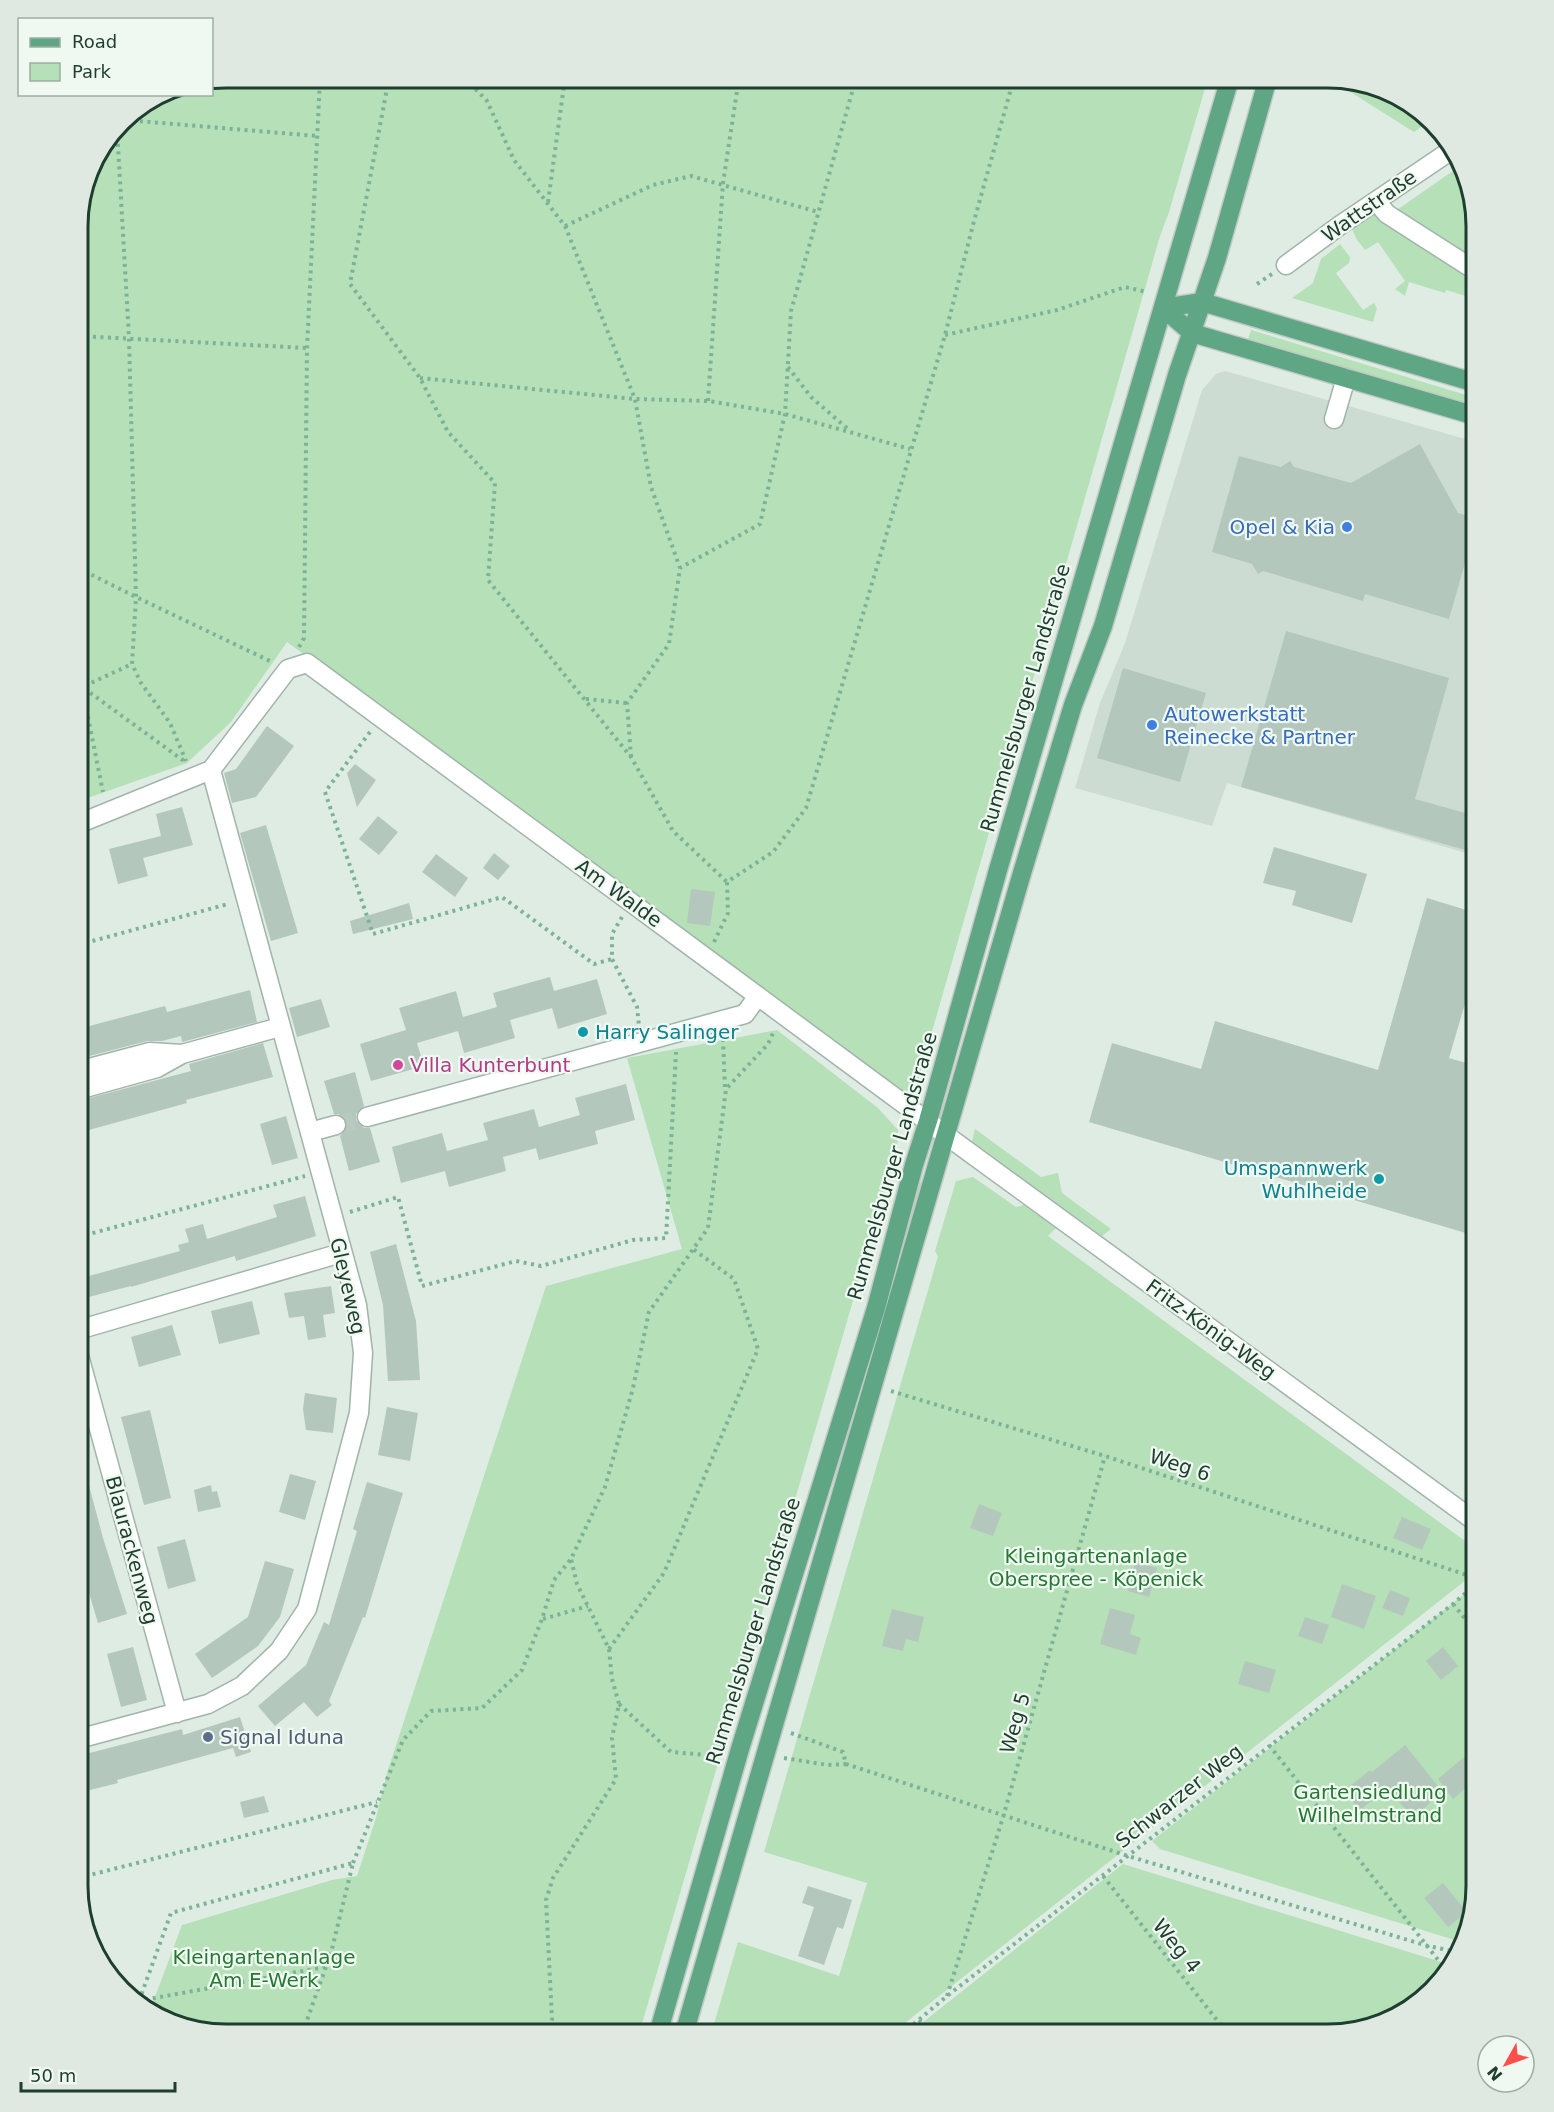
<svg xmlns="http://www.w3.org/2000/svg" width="1554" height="2112" viewBox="0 0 1554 2112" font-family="'DejaVu Sans',sans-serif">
<rect width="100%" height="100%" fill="#dfece4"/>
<path fill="#cddcd2" d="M1225 371 1476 442V856L1227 783 1212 826 1075 788 1100 703 1125 643 1202 390 1216 374Z"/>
<path fill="#b6e0b8" d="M226 78H1208L1169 212 1160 236 915 1091 904 1092 287 642 231 722 187 763 85 799 78 779V216L93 161 128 115 161 95 212 94V81Z
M1348 81 1402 98 1427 123 1414 132 1344 88Z
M1460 166 1476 226V263L1394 212Z
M1375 212 1476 278V299L1446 290 1445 293 1409 282 1405 296 1395 289 1405 281 1378 242 1365 250 1357 240 1352 229Z
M1340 244 1350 257 1349 263 1336 273 1363 310 1374 303 1377 308 1373 322 1292 298 1313 283 1321 259Z
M1251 330 1476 398V407L1248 339Z
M777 1030 878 1108 898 1130 897 1150 639 2034H217L152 2014 145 2007 152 2005 182 1925 332 1880 357 1876 376 1818 387 1773 546 1286 682 1249 627 1058Z
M975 1129 1041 1177 1058 1173 1062 1193 1111 1229 1102 1236 972 1141Z
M973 1177 1016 1207 1024 1205 1056 1228 1048 1236 1476 1549V1572L891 2034H711L738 1942 839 1976 867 1883 764 1852 938 1256 935 1251 956 1181Z
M916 1180 923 1184 901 1258 896 1256Z
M1476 1585V1886L1461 1942 1160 1849 1152 1841Z
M1123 1864 1451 1965 1402 2014 1328 2034H908Z"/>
<path fill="#b4c7bc" d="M1420 444 1458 513 1476 518V536L1473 535 1449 619 1365 594 1363 601 1263 571 1258 574 1252 564 1212 552 1239 456 1281 467 1290 461 1294 467 1351 483Z
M1286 631 1449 678 1415 799 1476 816V853L1241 787Z
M1123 668 1206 693 1180 782 1097 758Z
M267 726 294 746 256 797 232 803 224 773 236 769Z
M355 764 376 780 357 807 347 773Z
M182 807 193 845 143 858 148 876 118 884 109 849 161 836 156 814Z
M378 816 398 832 379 855 359 839Z
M266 825 298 933 271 941 240 833Z
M1274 847 1367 874 1352 923 1292 905 1296 891 1263 883Z
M494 853 510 866 498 880 483 868Z
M436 854 468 878 455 897 422 872Z
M691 889 715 892 710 926 687 923Z
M1427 898 1476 913V966L1449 1058 1476 1066V1236L1089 1122 1112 1043 1201 1069 1215 1021 1378 1070Z
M409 903 413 919 353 934 350 921Z
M550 977 554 991 597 979 607 1014 558 1029 552 1008 510 1020 515 1038 464 1053 458 1031 417 1043 424 1066 371 1081 360 1044 406 1030 399 1008 456 991 463 1017 497 1007 493 993Z
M250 990 257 1022 182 1042 181 1036 162 1041H147L78 1059V1029L165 1006 167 1012Z
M321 999 330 1027 297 1037 289 1008Z
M263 1043 273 1077 186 1100 187 1103 78 1133V1101L191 1071 189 1064Z
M355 1072 364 1106 356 1114V1120L364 1128H370L380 1162 349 1171 340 1136 347 1128V1122L339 1114H334L324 1081Z
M626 1084 635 1120 595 1131 598 1144 539 1160 536 1148 503 1157 506 1171 449 1187 445 1171 401 1183 392 1147 442 1133 447 1151 488 1140 483 1123 534 1109 539 1127 580 1115 575 1098Z
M286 1116 298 1158 272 1165 260 1124Z
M305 1196 316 1236 236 1261 235 1256 131 1287V1286L81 1299 78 1279 180 1251 178 1245 189 1242 185 1229 203 1224 207 1239 277 1217 273 1205Z
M396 1244 416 1321 420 1380 388 1381 383 1305 370 1252Z
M331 1286 335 1313 323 1315 326 1337 308 1340 304 1316 289 1318 284 1293Z
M252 1301 260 1334 219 1344 211 1311Z
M172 1325 181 1355 139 1367 131 1337Z
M305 1393 337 1398 333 1433 306 1430 303 1409Z
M387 1407 418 1413 410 1461 378 1455Z
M150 1410 171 1498 144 1505 121 1417Z
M83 1463 103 1538 127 1614 98 1623 83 1573H85L78 1548V1464Z
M290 1474 316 1481 305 1520 279 1512Z
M367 1482 403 1493 365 1618 363 1617 329 1701 332 1705 317 1717 304 1702 275 1726 258 1706 306 1665 324 1622 329 1625 357 1531 353 1529Z
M211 1485 212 1492 217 1491 221 1507 198 1512 194 1490Z
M979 1504 1002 1513 993 1536 970 1528Z
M1402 1517 1431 1529 1422 1550 1393 1538Z
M185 1539 196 1581 168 1589 157 1547Z
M265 1561 294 1569 280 1617 258 1646 212 1678 195 1654 248 1617Z
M1135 1562 1157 1568 1149 1597 1128 1591Z
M1342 1584 1376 1596 1364 1629 1331 1617Z
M1390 1590 1410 1598 1403 1616 1382 1608Z
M1110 1608 1135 1615 1130 1634 1141 1638 1136 1655 1100 1644Z
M892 1609 924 1617 918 1642 906 1639 903 1651 882 1646Z
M1305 1617 1329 1625 1322 1644 1298 1636Z
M133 1647 147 1700 121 1707 107 1654Z
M1443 1647 1458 1666 1441 1680 1426 1661Z
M1245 1661 1276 1670 1269 1693 1238 1684Z
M240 1717 251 1752 236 1757 233 1748 117 1780 118 1783 78 1793V1756L182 1729 183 1735Z
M1405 1745 1442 1791 1414 1818 1387 1789 1360 1810 1344 1791 1370 1770 1372 1772Z
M1464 1757 1476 1772V1803L1465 1789 1453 1799 1438 1779Z
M264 1796 269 1812 244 1818 240 1802Z
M1443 1883 1467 1912 1448 1927 1424 1898Z
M808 1886 852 1900 843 1929 837 1927 824 1965 798 1956 814 1907 802 1903Z"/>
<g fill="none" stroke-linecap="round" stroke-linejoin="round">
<path stroke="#b8c9c0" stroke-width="18" stroke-dasharray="18 9" stroke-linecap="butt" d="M336 1125 367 1117"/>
<defs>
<path id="minor" d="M1376 201 1387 214 1476 271
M1286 265 1339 226 1453 149
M1334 419 1346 378
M78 824 211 770 288 669 307 663 958 1144 1476 1522
M78 1071 150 1052 182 1054
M78 1090 157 1068 182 1054 280 1027
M367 1117 745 1014 758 996
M310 1132 336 1125
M78 1330 341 1253
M78 1352 177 1713
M78 1739 208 1704 242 1686 279 1651 307 1609 359 1413 363 1353 357 1305 211 770"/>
<path id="major" d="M1163 308 1192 333 1476 416
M1163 308 1202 302 1476 383
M658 2034 740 1749 876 1308 914 1165 928 1121 998 870 1230 78
M684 2034 1022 873 1073 705 1103 626 1177 375 1217 258 1268 78"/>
</defs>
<use href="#minor" stroke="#a1b4aa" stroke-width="21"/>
<use href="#major" stroke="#c0c9c5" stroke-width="21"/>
<path stroke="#7cb396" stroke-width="4" stroke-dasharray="3 4.5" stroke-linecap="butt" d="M389 78 350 284 420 378 448 432 495 483 488 580 631 757 673 831 727 882
M465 78 487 101 514 160 565 226 635 399 651 487 680 568
M125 120 317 136
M117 129 129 338 136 597 132 664 141 683 170 723 186 761
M548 202 565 78
M565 226 653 185 691 176 818 212
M1257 284 1272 274
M945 335 1057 310 1125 287 1147 292
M78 336 307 348
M788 367 811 397 849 430
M420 378 635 399 708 401 785 414 910 449
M708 401 723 183 739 78
M78 568 136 597 272 662
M299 647 304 638 307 348 320 78
M78 684 184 761
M82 687 103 792
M78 689 132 664
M586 699 627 703
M370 732 325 792 373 934 502 897 594 964 612 959
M631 757 627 703 669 644 680 568 760 524 785 414 791 311 856 78
M622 917 612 934V959L637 1007 639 1026
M714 942 728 913 727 882 773 852 806 808 945 335 974 221 1014 78
M78 945 228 904
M723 1039 725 1089
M350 1212 398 1197 422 1286 516 1261 541 1266 633 1240 666 1238 676 1052
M78 1237 305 1176
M891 1391 1105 1456 1476 1578
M1453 1604 1476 1632
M543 1619 588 1606
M609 1649 664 1573 758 1349 734 1279 693 1249
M619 1704 671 1752 719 1756
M791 1733 843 1752 846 1764 1128 1856 1428 1946 1458 1952
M1269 1745 1446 1970
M784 1758 828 1765 846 1764
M353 1863 403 1740 431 1711 482 1708 522 1670 542 1619 554 1580 571 1559 605 1487 633 1388 649 1312 708 1228 726 1089 768 1044 774 1031
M1103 1876 1228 2034
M78 1878 377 1802
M947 1996 1004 1814 1105 1456
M138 2001 325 1967
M139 2001 171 1913 353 1863 331 1953 302 2034
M1396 2016 1459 1949
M919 2020 933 2034
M545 2034 552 2019 546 1900 553 1878 616 1779 612 1738 619 1704 612 1679 609 1649 577 1584 571 1559
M902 2034 947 1996 1453 1604 1476 1584"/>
<use href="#minor" stroke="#fff" stroke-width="18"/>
<use href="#major" stroke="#5fa684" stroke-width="18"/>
</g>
<g fill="#3f7fe0" stroke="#f0f8f2" stroke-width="2">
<circle cx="1347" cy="527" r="6"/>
<circle cx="1152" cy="725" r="6"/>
</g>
<g fill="#0f9aa8" stroke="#f0f8f2" stroke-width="2">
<circle cx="583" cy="1032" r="6"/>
<circle cx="1379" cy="1179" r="6"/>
</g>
<circle fill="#d1479c" stroke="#f0f8f2" stroke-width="2" cx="398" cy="1065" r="6"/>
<circle fill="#5c6f8a" stroke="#f0f8f2" stroke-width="2" cx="208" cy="1737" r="6"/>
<g text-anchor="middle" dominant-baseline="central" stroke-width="4.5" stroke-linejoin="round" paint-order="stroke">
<g font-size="20" fill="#1e3e2f" stroke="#f0f8f2">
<text transform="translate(1369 206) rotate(-35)">Wattstraße</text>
<text transform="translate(1025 698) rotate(-74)">Rummelsburger Landstraße</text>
<text transform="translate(619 893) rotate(36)">Am Walde</text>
<text transform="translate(892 1166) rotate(-74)">Rummelsburger Landstraße</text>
<text transform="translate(348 1286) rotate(77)">Gleyeweg</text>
<text transform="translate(1211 1329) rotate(36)">Fritz-König-Weg</text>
<text transform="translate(1180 1465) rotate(18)">Weg 6</text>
<text transform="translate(132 1550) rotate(75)">Blaurackenweg</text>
<text transform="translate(753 1631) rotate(-73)">Rummelsburger Landstraße</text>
<text transform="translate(1015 1723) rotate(-74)">Weg 5</text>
<text transform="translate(1179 1796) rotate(-38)">Schwarzer Weg</text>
<text transform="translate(1177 1946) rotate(51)">Weg 4</text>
</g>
<g font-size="20" fill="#366cbe" stroke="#f0f8f2" text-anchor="end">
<text x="1335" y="527">Opel &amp; Kia</text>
<text x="1164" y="714" text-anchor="start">Autowerkstatt<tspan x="1164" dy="23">Reinecke &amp; Partner</tspan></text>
</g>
<g font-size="20" fill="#0d838f" stroke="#f0f8f2" text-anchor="start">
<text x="595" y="1032">Harry Salinger</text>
<text x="1367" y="1168" text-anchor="end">Umspannwerk<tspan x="1367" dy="23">Wuhlheide</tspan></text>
</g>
<g font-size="20" fill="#b23c85" stroke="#f0f8f2" text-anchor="start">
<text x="410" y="1065">Villa Kunterbunt</text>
</g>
<g font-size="20" fill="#257933" stroke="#f0f8f2">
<text x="1096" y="1556">Kleingartenanlage<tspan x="1096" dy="23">Oberspree - Köpenick</tspan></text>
<text x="1370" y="1792">Gartensiedlung<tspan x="1370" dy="23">Wilhelmstrand</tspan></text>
<text x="264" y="1957">Kleingartenanlage<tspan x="264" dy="23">Am E-Werk</tspan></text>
</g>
<g font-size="20" fill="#4e5e75" stroke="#f0f8f2" text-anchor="start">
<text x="220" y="1737">Signal Iduna</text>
</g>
</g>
<path d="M0 0H1554V2112H0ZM226 88H1328A138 138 0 0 1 1466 226V1886A138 138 0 0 1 1328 2024H226A138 138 0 0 1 88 1886V226A138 138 0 0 1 226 88Z" fill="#dfe9e2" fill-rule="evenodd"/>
<path fill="none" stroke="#1e3e2f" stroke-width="3" d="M226 88H1328A138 138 0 0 1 1466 226V1886A138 138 0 0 1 1328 2024H226A138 138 0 0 1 88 1886V226A138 138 0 0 1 226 88Z"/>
<rect x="18" y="18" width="195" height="78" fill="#f0f8f2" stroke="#9caea4" stroke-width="1.5"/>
<rect x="30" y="38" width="30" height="9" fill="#5fa684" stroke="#9caea4" stroke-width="1.5"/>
<text x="72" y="48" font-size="18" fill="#1e3e2f">Road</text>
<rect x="30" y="63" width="30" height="18" fill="#b6e0b8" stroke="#9caea4" stroke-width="1.5"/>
<text x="72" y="78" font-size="18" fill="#1e3e2f">Park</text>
<g transform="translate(1506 2064) rotate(230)"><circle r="28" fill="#f0f8f2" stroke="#9caea4" stroke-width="1.5"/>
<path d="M0-4.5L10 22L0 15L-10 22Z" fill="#ff4f4a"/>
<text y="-9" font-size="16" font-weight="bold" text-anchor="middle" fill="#1e3e2f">N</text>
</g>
<path d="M21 2082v9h154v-9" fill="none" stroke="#1e3e2f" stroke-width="3"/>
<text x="30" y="2082" font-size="18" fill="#1e3e2f" stroke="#f0f8f2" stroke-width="4.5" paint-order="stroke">50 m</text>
</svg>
